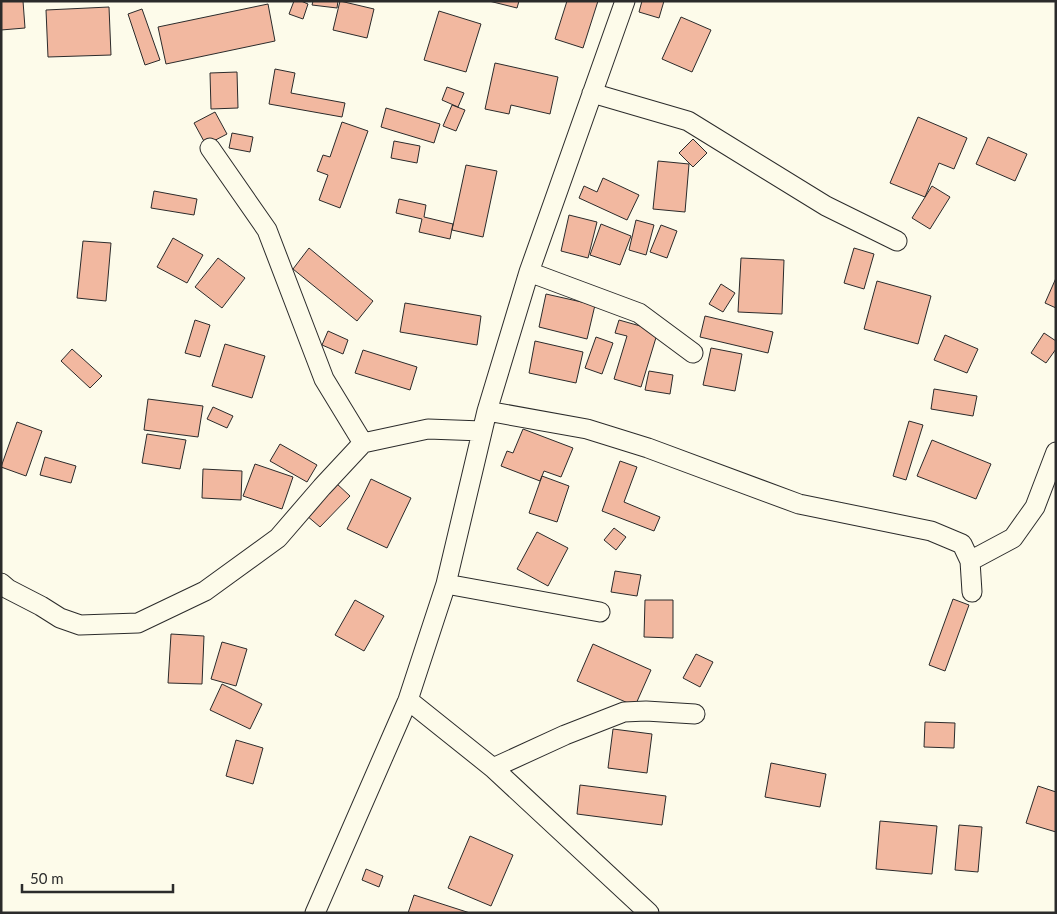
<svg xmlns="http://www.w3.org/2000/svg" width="1057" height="914" viewBox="0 0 1057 914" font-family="Lato,sans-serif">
<rect width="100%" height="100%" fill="#fdfbea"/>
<path fill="#f2b8a0" stroke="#2b2b2b" d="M1 1H23L25 28 1 30Z
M294 1H301L308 4 303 19 289 14Z
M313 1H338L337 8 312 5Z
M340 1 374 9 367 38 333 30Z
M489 1H519L517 8Z
M567 1H598L583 48 555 39Z
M642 1H664L659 18 639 12Z
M268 4 275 41 166 64 158 27Z
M109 7 111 55 48 57 46 10Z
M142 9 160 60 145 65 128 14Z
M439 11 481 24 466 72 424 60Z
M681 17 711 30 692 72 662 59Z
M495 63 558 77 550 114 511 105 509 114 485 109Z
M275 69 295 73 291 93 345 103 342 117 269 104Z
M237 72 238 108 211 109 210 73Z
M447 87 464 93 458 107 442 100Z
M452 105 465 110 456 131 443 126Z
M386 108 440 124 434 143 381 127Z
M215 112 227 134 206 145 194 123Z
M918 117 967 138 954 169 939 163 925 197 890 183Z
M342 122 368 131 340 208 319 200 328 175 317 171 323 155 330 157Z
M232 133 253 137 250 152 229 148Z
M988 137 1027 154 1015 181 976 164Z
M693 139 707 153 693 167 679 153Z
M394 141 420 146 417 163 391 158Z
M658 161 689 164 685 212 653 209Z
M466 165 497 171 483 237 452 230Z
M603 178 639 195 627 220 579 198 584 186 597 192Z
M932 186 950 197 930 229 912 218Z
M154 191 197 199 194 215 151 208Z
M399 199 426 205 424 217 453 224 450 239 419 232 422 219 396 213Z
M569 215 597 222 588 258 561 251Z
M636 220 654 225 646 255 629 250Z
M601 224 631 236 620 265 590 255Z
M661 225 677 231 667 258 650 252Z
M173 238 203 255 187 283 157 267Z
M83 241 111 243 106 301 77 298Z
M309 248 373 301 357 321 293 269Z
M854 248 874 254 864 289 844 283Z
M218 258 245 278 222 308 195 287Z
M741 258 784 260 782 314 738 312Z
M1056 278V308L1045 303Z
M877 281 931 296 918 344 864 329Z
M721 284 735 293 723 312 709 304Z
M546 294 595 305 587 339 539 327Z
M405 303 481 316 477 345 400 332Z
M705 316 773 332 768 353 700 337Z
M195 320 210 325 200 357 185 353Z
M619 320 658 331 641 387 614 379 627 336 615 333Z
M328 331 348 340 343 354 322 345Z
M1044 333 1056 341V349L1046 363 1031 353Z
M945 335 978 349 967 373 934 360Z
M596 337 613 343 602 374 585 368Z
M535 341 583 352 576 383 529 373Z
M225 344 265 356 252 398 212 386Z
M711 348 742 354 735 391 703 385Z
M72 349 102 376 90 388 61 361Z
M363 350 417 367 410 390 355 373Z
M649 371 673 375 670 394 645 390Z
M934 389 977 396 973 416 931 409Z
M148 399 203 406 198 437 144 430Z
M213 407 233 416 227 428 207 419Z
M909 421 923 425 906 480 893 476Z
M17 422 42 431 26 476 1 467Z
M523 429 573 448 561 477 544 471 540 481 501 466 507 451 513 453Z
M147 434 186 440 180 469 142 463Z
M932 440 991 464 976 499 917 476Z
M280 444 317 465 307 482 270 461Z
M45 457 76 466 71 483 40 475Z
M620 461 637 467 624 502 660 517 654 531 602 511Z
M255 464 293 477 282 509 243 496Z
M203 469 242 471 241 500 202 498Z
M542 476 569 486 557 522 529 513Z
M371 479 411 498 387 548 347 529Z
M336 483 350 496 320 527 306 515Z
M614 528 626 537 616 550 604 540Z
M537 532 568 548 548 586 517 569Z
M615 571 641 575 637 596 611 592Z
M953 599 969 605 945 671 929 665Z
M355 600 384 616 364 651 335 635Z
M645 600H673V638L644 637Z
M171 634 204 636 202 684 168 683Z
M222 642 247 649 236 686 211 679Z
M593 644 651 670 635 706 577 681Z
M696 654 713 662 700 687 683 678Z
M222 684 262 704 250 729 210 710Z
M925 722 955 723 954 748 924 747Z
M613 729 652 734 647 773 608 768Z
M236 740 263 748 253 784 226 776Z
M771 763 826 774 820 807 765 797Z
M580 785 666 796 662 825 577 814Z
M1038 786 1056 792V832L1026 823Z
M880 821 937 826 932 874 876 869Z
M959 825 982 827 978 872 955 870Z
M470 836 513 855 491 906 448 888Z
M366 869 383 876 379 887 362 880Z
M414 895 470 913H408Z"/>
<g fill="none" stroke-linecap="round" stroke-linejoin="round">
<defs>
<path id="minor" d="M592 93 688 121 826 206 897 241
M210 148 267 230 324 379 363 443
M529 272 639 313 693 353
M487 411 587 429 648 448 799 504 931 531 962 544 970 561 972 592
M970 561 1013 538 1035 507 1056 452
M1 583 8 589 41 606 60 618 80 625 138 623 205 591 278 538 322 487 363 443 428 429 482 431
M446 584 600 612
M408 700 493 768 649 913
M493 768 565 735 624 712 646 711 695 714
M315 913 408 700 446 584 487 411 529 272 625 1"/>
</defs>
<use href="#minor" stroke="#2b2b2b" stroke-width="21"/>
<use href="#minor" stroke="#fdfbea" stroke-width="19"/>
</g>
<rect width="1057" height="914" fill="none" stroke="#2b2b2b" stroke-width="5"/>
<path d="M22 884v8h151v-8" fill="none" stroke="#2b2b2b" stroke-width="2.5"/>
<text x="30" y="884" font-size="15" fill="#2b2b2b" stroke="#fdfbea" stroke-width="4" paint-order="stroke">50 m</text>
</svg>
